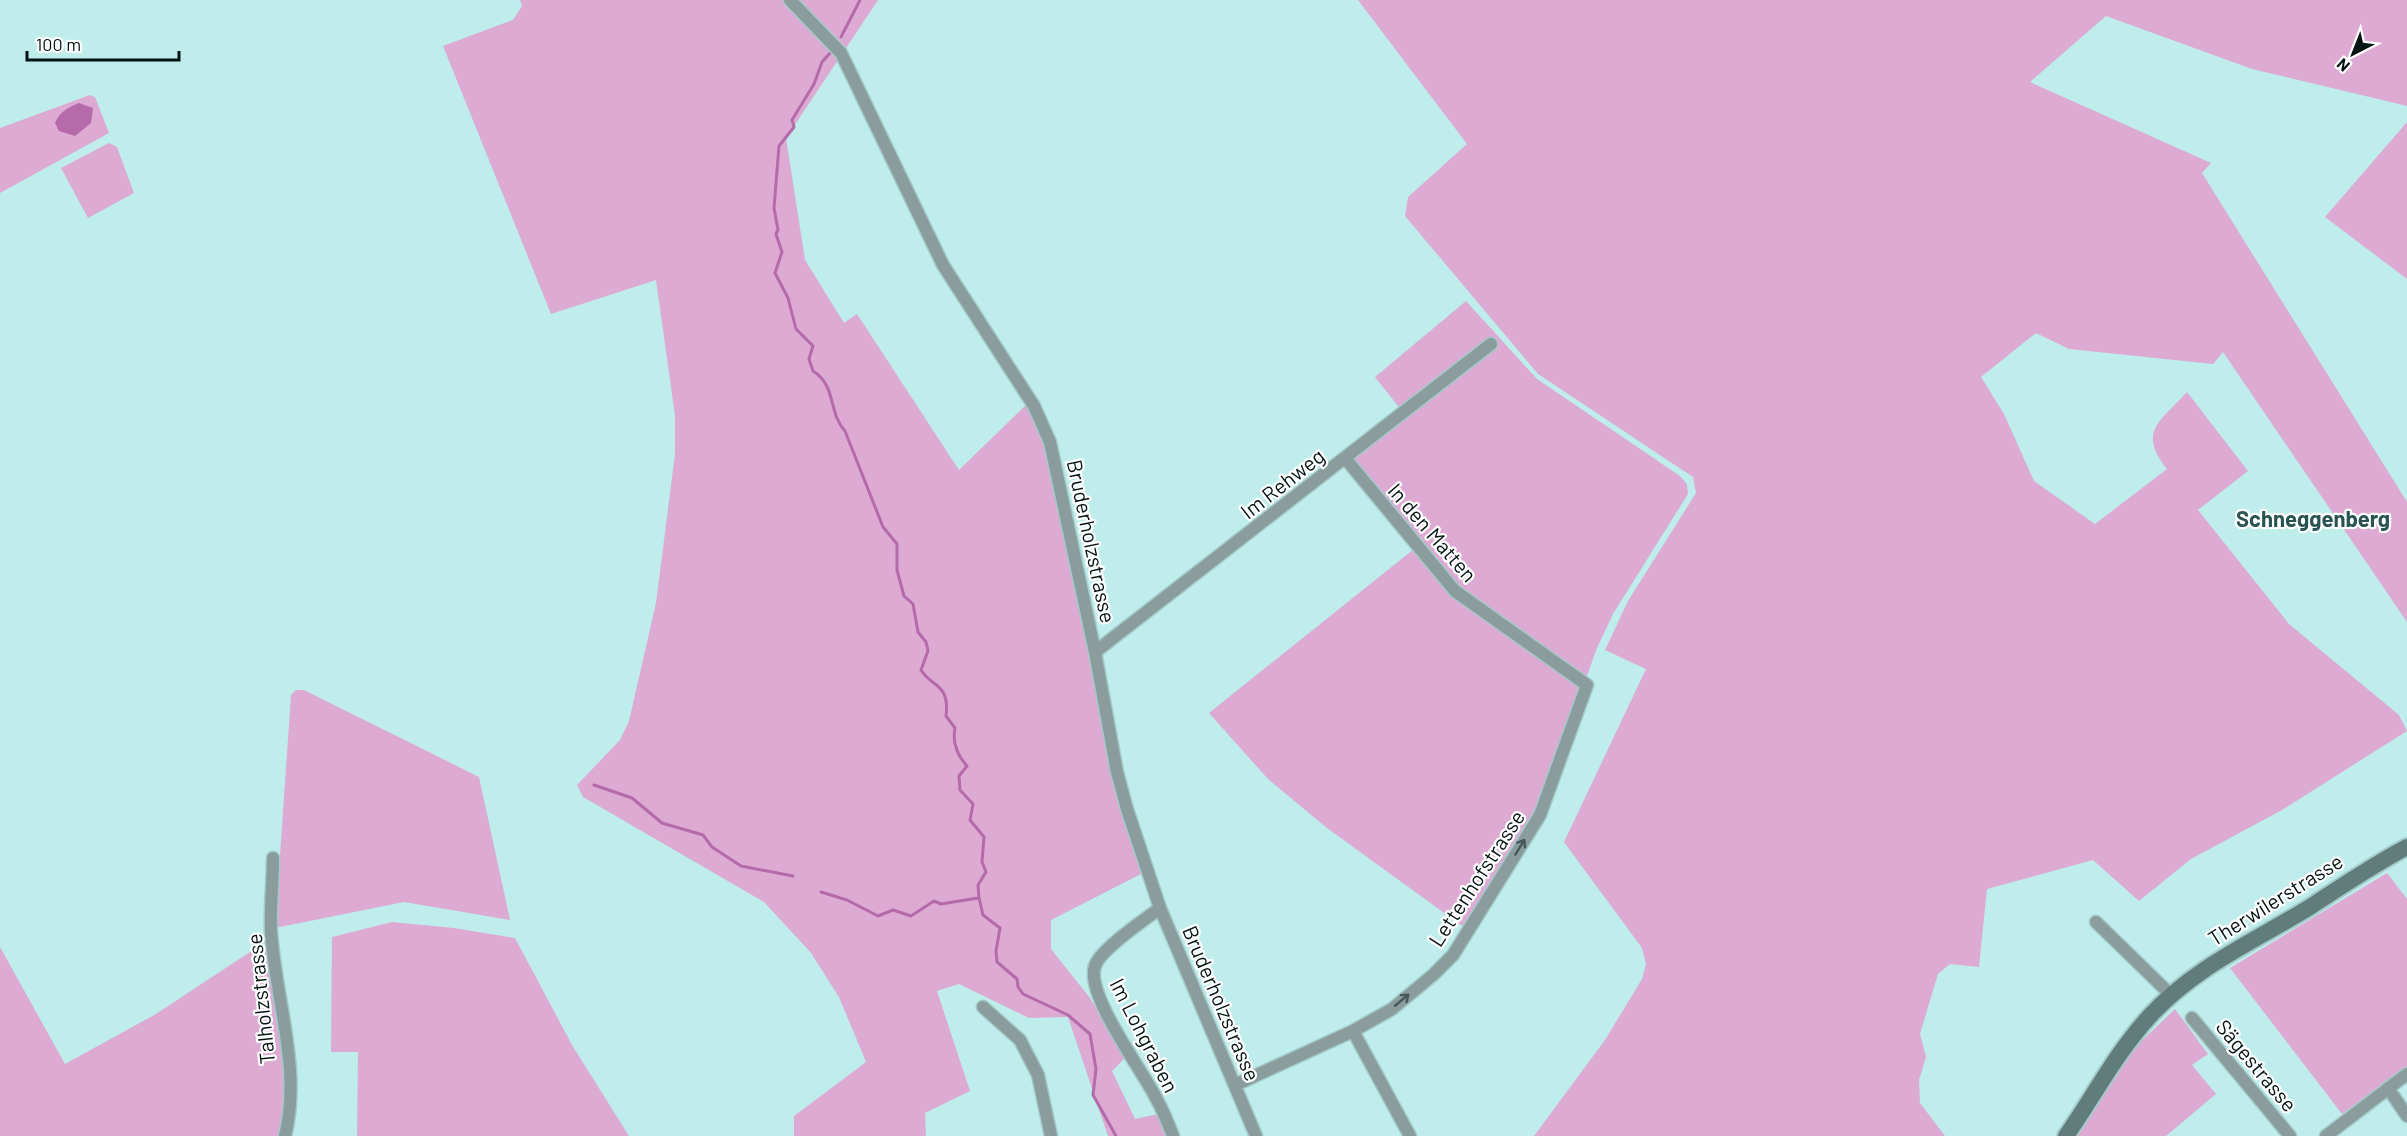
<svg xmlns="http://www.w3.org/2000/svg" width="2407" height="1136" viewBox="0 0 2407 1136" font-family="Barlow,sans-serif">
<rect width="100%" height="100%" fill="#bfedeb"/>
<path fill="#dcaad3" d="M520 0H878L786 138 805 260 844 323 857 314 959 470 1027 404 1053 463 1145 872 1051 920V949L1090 998 1125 1058 1112 1071 1135 1119 1163 1113 1173 1136H1108L1068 1017 1029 1018 959 984 937 991 970 1091 925 1113 926 1136H794V1116L866 1062 839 997 811 953 764 902 583 797 577 785 620 740 629 721 656 603 675 454V416L656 280 551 314 443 46 513 20 522 6Z
M1358 0H2407V106L2252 69 2106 16 2030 82 2211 163 2202 173 2407 502V622L2223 352 2213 364 2069 349 2036 333 1981 377 2004 414 2034 481 2095 524 2167 469C2137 431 2160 422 2187 392L2248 471 2198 510 2289 624 2399 715 2407 731 2282 810 2191 859 2139 901 2093 860 1987 889 1979 967 1950 964 1938 974 1920 1034 1926 1057 1919 1080 1920 1103 1945 1136H1534L1605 1040 1642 979 1646 964 1642 948 1564 842 1646 669 1605 650 1628 601 1696 493 1693 477 1538 374 1405 216 1408 197 1467 144Z
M90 95 95 97 109 133 0 193V128Z
M2407 122V279L2325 217Z
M109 143 117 147 134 193 88 218 61 168Z
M1466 301 1537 379 1680 476 1687 484 1688 494 1613 614 1597 648 1538 811 1465 928 1327 828 1268 779 1209 713 1419 545 1350 460 1406 416 1375 377Z
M296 690H304L479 777 510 920 404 902 275 928 291 695Z
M2387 873 2407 899V1067L2342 1114 2230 968Z
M392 922 454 928 515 938 572 1045 629 1136H357L358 1052H331L332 937Z
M259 946 270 953 284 1059V1127L281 1136H0V947L65 1064 156 1014Z
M2175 1009 2208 1054 2192 1065 2216 1094 2166 1136H2076L2130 1052Z"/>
<path fill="#b56aaa" d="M79 103 93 108 91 123 75 136 59 131 55 123C60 111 68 108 79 103Z"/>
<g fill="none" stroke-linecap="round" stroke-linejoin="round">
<path stroke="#b56aaa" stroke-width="3" d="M841 37 860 0
M831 52 822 62 814 84 792 120 794 127 779 146 774 208 778 230 776 234 782 252 775 273 788 298 796 329 813 346 809 359 813 371C837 386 828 413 845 431L883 527 897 544V570L904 596 913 604 918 632 926 642 928 651 921 670C932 688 950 683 946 716L955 728C952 743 957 755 967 766L959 776 960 790 973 804 970 820 984 837 982 862 986 872 978 885 979 898 983 915 1000 928 996 951 997 962 1017 979 1018 987 1023 994 1068 1015 1090 1034 1096 1069 1093 1095 1116 1136
M594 785 632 798 662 823 703 835 712 847 741 866 793 876
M821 892 847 900 878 916 893 910 911 916 934 901 941 904 978 898"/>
<defs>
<path id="minor" d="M790 0 841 53 943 265 1034 406 1050 442 1095 652 1117 772 1127 809 1160 908 1256 1136
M1095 652 1491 344
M273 858C273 882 270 907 271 931 275 998 302 1069 285 1136
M1160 908C1146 919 1100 949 1095 966 1085 995 1143 1071 1156 1098 1163 1110 1168 1123 1173 1136
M2096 922 2171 995
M983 1007 1020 1040 1038 1075 1051 1136
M2192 1018 2290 1136
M1353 1031 1410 1136
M1235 1085 1353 1031 1392 1009 1433 975 1453 955 1540 815 1587 685 1455 591 1345 458
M2388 1088 2407 1116
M2326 1136 2407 1074"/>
<path id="secondary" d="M2066 1136C2094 1096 2116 1053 2149 1017 2194 967 2255 941 2310 907 2342 886 2373 865 2407 847"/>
</defs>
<use href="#minor" stroke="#a1cac8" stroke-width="15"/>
<use href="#secondary" stroke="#a1cac8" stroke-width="20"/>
<use href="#minor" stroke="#8a9d9c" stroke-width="12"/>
<use href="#secondary" stroke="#607c7b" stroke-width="16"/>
</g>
<defs><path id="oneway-shaft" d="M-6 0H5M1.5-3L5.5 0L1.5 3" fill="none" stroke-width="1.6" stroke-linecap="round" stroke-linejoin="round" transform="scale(1.5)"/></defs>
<g stroke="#465857">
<use href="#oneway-shaft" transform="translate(1520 847) rotate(-59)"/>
<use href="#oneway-shaft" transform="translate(1402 1000) rotate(-40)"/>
</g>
<g text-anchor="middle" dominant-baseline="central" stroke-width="4.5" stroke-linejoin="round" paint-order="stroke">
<g font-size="21" fill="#031312" stroke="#fff">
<text transform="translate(1282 483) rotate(-38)">Im Rehweg</text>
<text transform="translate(1433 532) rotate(49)">In den Matten</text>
<text transform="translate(1092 541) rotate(78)">Bruderholzstrasse</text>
<text transform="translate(1476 878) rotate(-57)">Lettenhofstrasse</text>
<text transform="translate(2275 899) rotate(-32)">Therwilerstrasse</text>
<text transform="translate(260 999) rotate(-96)">Talholzstrasse</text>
<text transform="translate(1222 1003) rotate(67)">Bruderholzstrasse</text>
<text transform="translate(1145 1035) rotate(63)">Im Lohgraben</text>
<text transform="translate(2257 1065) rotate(50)">Sägestrasse</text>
</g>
<g font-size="22" font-weight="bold" fill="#2a5453" stroke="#fff">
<text x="2313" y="518">Schneggenberg</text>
</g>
</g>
<g transform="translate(2353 54) rotate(222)" stroke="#ffffff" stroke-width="4.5" paint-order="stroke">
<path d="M0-4.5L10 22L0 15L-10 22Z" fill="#031312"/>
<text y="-9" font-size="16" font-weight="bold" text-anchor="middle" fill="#031312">N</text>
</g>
<path d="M27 51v9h152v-9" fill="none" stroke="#031312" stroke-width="3"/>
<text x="36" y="51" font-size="18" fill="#031312" stroke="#ffffff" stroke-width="4.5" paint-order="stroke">100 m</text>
</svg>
